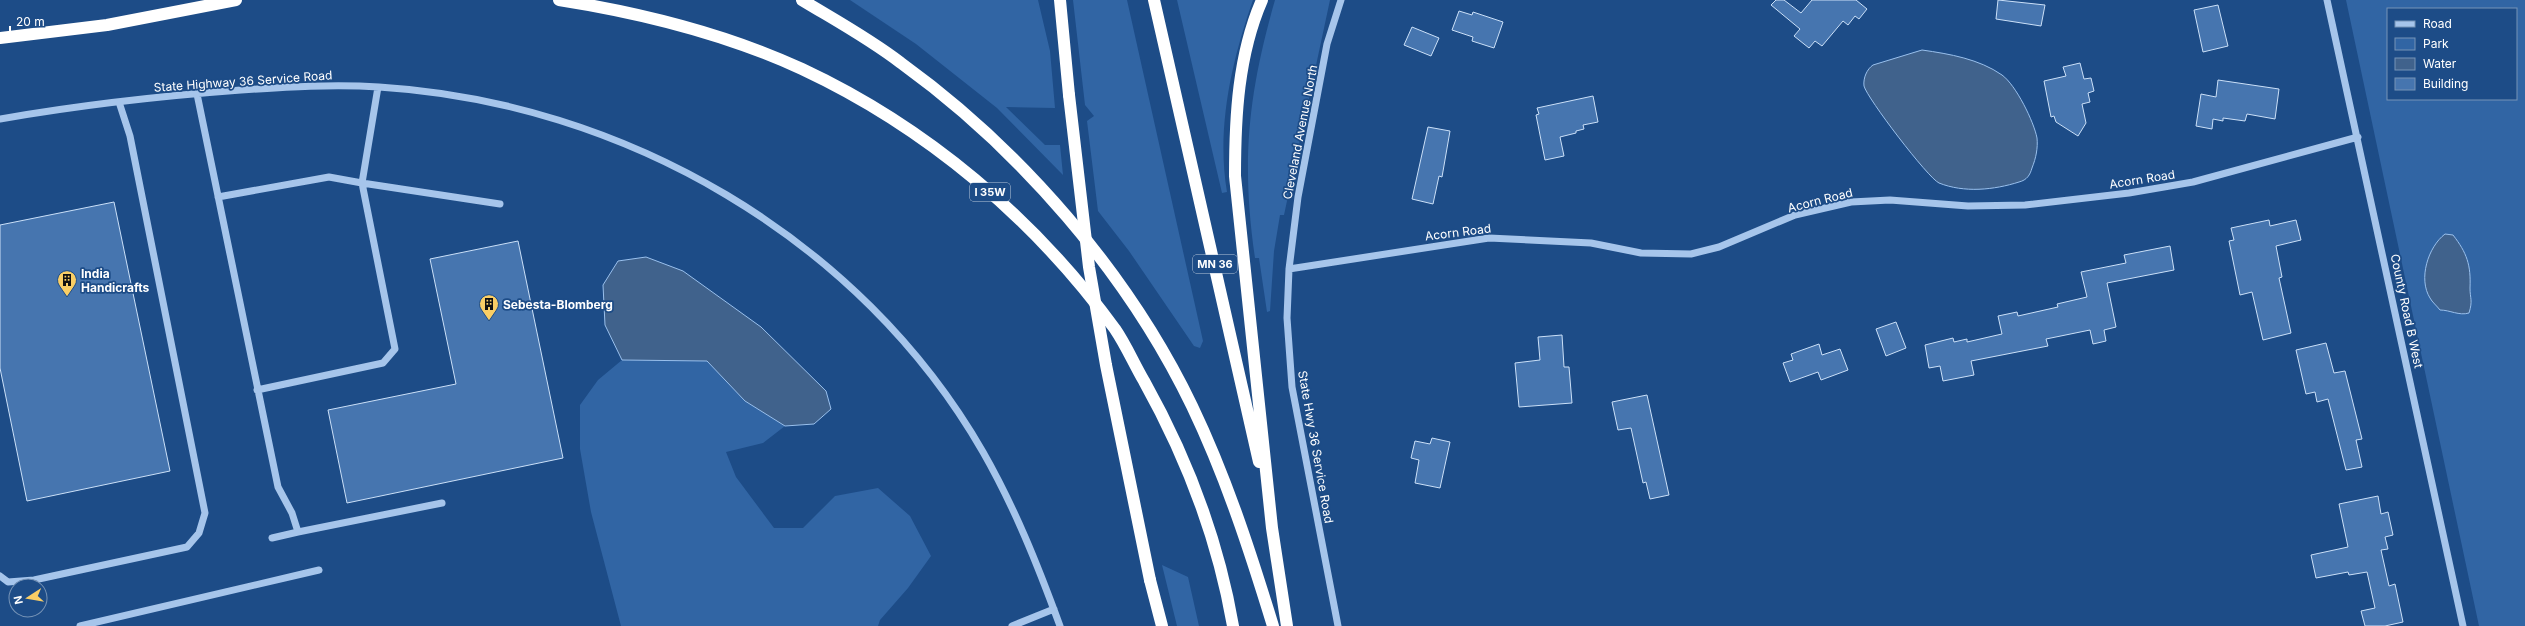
<svg xmlns="http://www.w3.org/2000/svg" width="2525" height="626" viewBox="0 0 2525 626" font-family="Inter,sans-serif">
<rect width="100%" height="100%" fill="#1d4c87"/>
<path fill="#3165a4" fill-rule="evenodd" d="M850 0H1038L1050 51 1055 108 1006 107 1045 145H1060L1063 175 997 108 916 44Z
M1073 0H1127L1203 341 1200 348 1194 346 1129 251 1098 211 1087 121 1094 116 1085 105Z
M1177 0H1253C1232 60 1216 128 1227 192L1222 193Z
M1275 0H1330L1284 215H1280L1274 251 1270 311 1267 312 1259 258H1255C1241 162 1248 94 1275 0Z
M2346 0H2525V626H2479ZM2388 9H2516V99H2388Z
M622 360 707 361 745 401 785 426 763 443 726 452 736 477 774 528H803L835 496 878 488 910 516 931 556 908 588 880 620 878 626H621L591 512 580 449V405L598 380Z
M1162 565 1188 577 1199 626H1177Z"/>
<path fill="#40628c" stroke="#99c0ed" d="M1922 50C1950 54 1979 59 2002 75 2016 85 2034 122 2037 138 2038 148 2036 158 2032 168 2030 175 2027 180 2019 182 1994 190 1964 193 1939 183 1928 178 1867 98 1864 86 1863 78 1867 69 1873 65Z
M2445 234 2453 235C2467 253 2471 265 2470 288 2470 299 2473 300 2469 313 2459 316 2450 310 2440 310 2437 306 2432 302 2430 298 2418 279 2428 247 2445 234Z
M646 257 683 271 761 327 826 391 831 409 814 424 785 426 745 401 707 361 622 360 605 325 603 285 618 261Z"/>
<path fill="#4675af" stroke="#cbe0f8" d="M1776 0H1784L1801 13 1812 0H1856L1867 9 1859 19 1855 16 1848 25 1843 21 1822 46 1815 41 1809 48 1794 36 1800 29 1771 5Z
M1998 0 2045 5 2041 26 1996 19Z
M2218 5 2228 46 2203 52 2194 10Z
M1459 11 1472 15 1473 12 1503 22 1494 48 1472 41 1473 37 1452 30Z
M1412 27 1439 38 1431 56 1404 45Z
M2080 63 2084 79 2091 78 2094 91 2088 93 2090 102 2082 104 2086 123 2078 136 2056 122 2054 116 2051 117 2044 81 2066 76 2063 67Z
M2218 80 2279 89 2275 119 2247 114 2245 121 2223 118V121L2213 119 2212 129 2196 126 2201 94 2216 97Z
M1593 96 1598 122 1583 125 1584 129 1576 131V133L1560 137 1564 156 1545 160 1536 115 1539 114 1537 108Z
M1428 127 1450 131 1442 177 1439 176 1433 204 1412 199Z
M114 202 170 471 27 501 0 368V225Z
M2269 220 2270 226 2296 220 2301 240 2276 246 2282 277 2279 278 2291 333 2263 340 2252 292 2240 295 2229 241 2234 240 2231 228Z
M518 241 563 458 347 503 328 410 456 384 430 259Z
M2170 246 2174 270 2107 283 2116 327 2104 330 2106 341 2093 344 2090 330 2046 339 2048 346 1971 361 1974 375 1943 381 1940 366 1929 368 1925 345 1953 338 1954 342 1967 339V342L2002 334 1998 316 2017 312 2018 316 2058 307 2057 304 2087 297 2081 272 2126 263 2124 255Z
M1896 322 1906 348 1886 356 1876 329Z
M1562 335 1564 367H1569L1572 403 1519 407 1515 363 1540 360 1538 337Z
M2326 343 2334 373 2345 371 2362 439 2356 440 2362 467 2346 470 2328 399 2317 402 2315 392 2306 394 2296 350Z
M1819 344 1822 355 1840 349 1848 370 1821 380 1818 372 1790 382 1783 363 1793 360 1791 354Z
M1647 395 1669 495 1650 499 1646 482 1643 483 1631 428 1618 430 1612 402Z
M1432 438 1450 442 1440 488 1415 483 1419 460 1411 458 1415 441 1430 444Z
M2378 496 2381 514 2388 512 2393 535 2385 537 2388 549 2381 550 2389 586 2395 584 2403 622 2385 626H2365L2361 611 2375 608 2367 572 2349 575 2348 572 2316 578 2311 555 2348 547 2339 504Z"/>
<g fill="none" stroke-linecap="round" stroke-linejoin="round">
<path stroke="#a6c5eb" stroke-width="7" d="M2327 0 2463 626
M378 87 362 183 500 204
M197 94 278 487 292 513 298 532 442 503
M0 119C80 105 160 96 241 90 287 87 333 84 379 87 623 102 860 238 983 452 1015 508 1038 566 1060 626
M218 197 329 177 362 183 395 349 383 363 257 390
M1289 269 1489 238 1591 243 1641 253 1691 254 1719 247 1795 215 1851 202 1890 200 1968 206 2025 205 2129 193 2193 182 2358 137
M272 538 298 532
M0 576 8 582 34 580 187 547 199 533 205 513 130 136 119 102
M80 626 319 570
M1012 626 1054 609
M1338 626 1292 387 1287 318 1289 269 1298 197 1327 44 1341 0"/>
<path stroke="#fff" stroke-width="12" d="M559 0C642 13 726 34 802 69 926 127 1034 218 1115 329 1126 345 1134 364 1144 381 1187 458 1218 539 1233 626
M802 0C835 20 870 39 901 63 1020 149 1128 273 1192 406 1226 477 1250 551 1273 626
M1060 0 1069 95
M1154 0 1259 462
M1262 0C1238 55 1235 117 1235 176L1272 528 1287 626
M0 38 107 25 236 0
M1150 580 1162 626"/>
<path stroke="#fff" stroke-width="12" d="M1069 95 1089 267 1106 365 1150 580"/>
</g>
<defs>
<symbol id="building-pin" viewBox="-11 -11 22 30"><path d="M0 17L-7.5 6A9.5 9.5 0 1 1 7.5 6Z" fill="#face65" stroke="#1d4c87"/><path d="M-4-6H4V6H1V3H-1V6H-4ZM-2.5-4.3h1.7v1.8h-1.7ZM.8-4.3h1.7v1.8H.8ZM-2.5-1h1.7V.8h-1.7ZM.8-1h1.7V.8H.8Z" fill="#111"/></symbol>
</defs>
<g fill-rule="evenodd">
<use href="#building-pin" x="56" y="269" width="22" height="30"/>
<use href="#building-pin" x="478" y="293" width="22" height="30"/>
</g>
<g text-anchor="middle" dominant-baseline="central" stroke-width="3.5" stroke-linejoin="round" paint-order="stroke">
<g fill="#1d4c87" stroke="#bbc9db" stroke-width="1">
<rect x="970" y="183" width="40" height="18" rx="3"/>
<rect x="1193" y="255" width="44" height="18" rx="3"/>
</g>
<g font-size="11" font-weight="bold" fill="#fff">
<text x="990" y="192">I 35W</text>
<text x="1215" y="264">MN 36</text>
</g>
<g font-size="12" fill="#fff" stroke="#1d4c87">
<text transform="translate(243 81) rotate(-4)">State Highway 36 Service Road</text>
<text transform="translate(1300 132) rotate(-79)">Cleveland Avenue North</text>
<text transform="translate(2142 179) rotate(-9)">Acorn Road</text>
<text transform="translate(1820 200) rotate(-14)">Acorn Road</text>
<text transform="translate(1458 232) rotate(-7)">Acorn Road</text>
<text transform="translate(2407 311) rotate(78)">County Road B West</text>
<text transform="translate(1316 447) rotate(80)">State Hwy 36 Service Road</text>
</g>
<g font-size="12" font-weight="bold" fill="#fff" stroke="#1d4c87" text-anchor="start">
<text x="81" y="273">India<tspan x="81" dy="14">Handicrafts</tspan></text>
<text x="503" y="304">Sebesta-Blomberg</text>
</g>
</g>
<rect x="2387" y="8" width="130" height="92" fill="#1d4c87" stroke="#7794b7"/>
<rect x="2395" y="21" width="20" height="6" fill="#a6c5eb" stroke="#7794b7"/>
<text x="2423" y="28" font-size="12" fill="#ffffff">Road</text>
<rect x="2395" y="38" width="20" height="12" fill="#3165a4" stroke="#7794b7"/>
<text x="2423" y="48" font-size="12" fill="#ffffff">Park</text>
<rect x="2395" y="58" width="20" height="12" fill="#40628c" stroke="#7794b7"/>
<text x="2423" y="68" font-size="12" fill="#ffffff">Water</text>
<rect x="2395" y="78" width="20" height="12" fill="#4675af" stroke="#7794b7"/>
<text x="2423" y="88" font-size="12" fill="#ffffff">Building</text>
<g transform="translate(28 598) rotate(258)"><circle r="19" fill="#1d4c87" stroke="#7794b7"/>
<path d="M0-3L7 15L0 10L-7 15Z" fill="#face65"/>
<text y="-6" font-size="11" font-weight="bold" text-anchor="middle" fill="#ffffff">N</text>
</g>
<path d="M10 26v6h53v-6" fill="none" stroke="#ffffff" stroke-width="2"/>
<text x="16" y="26" font-size="12" fill="#ffffff" stroke="#1d4c87" stroke-width="3" paint-order="stroke">20 m</text>
</svg>
